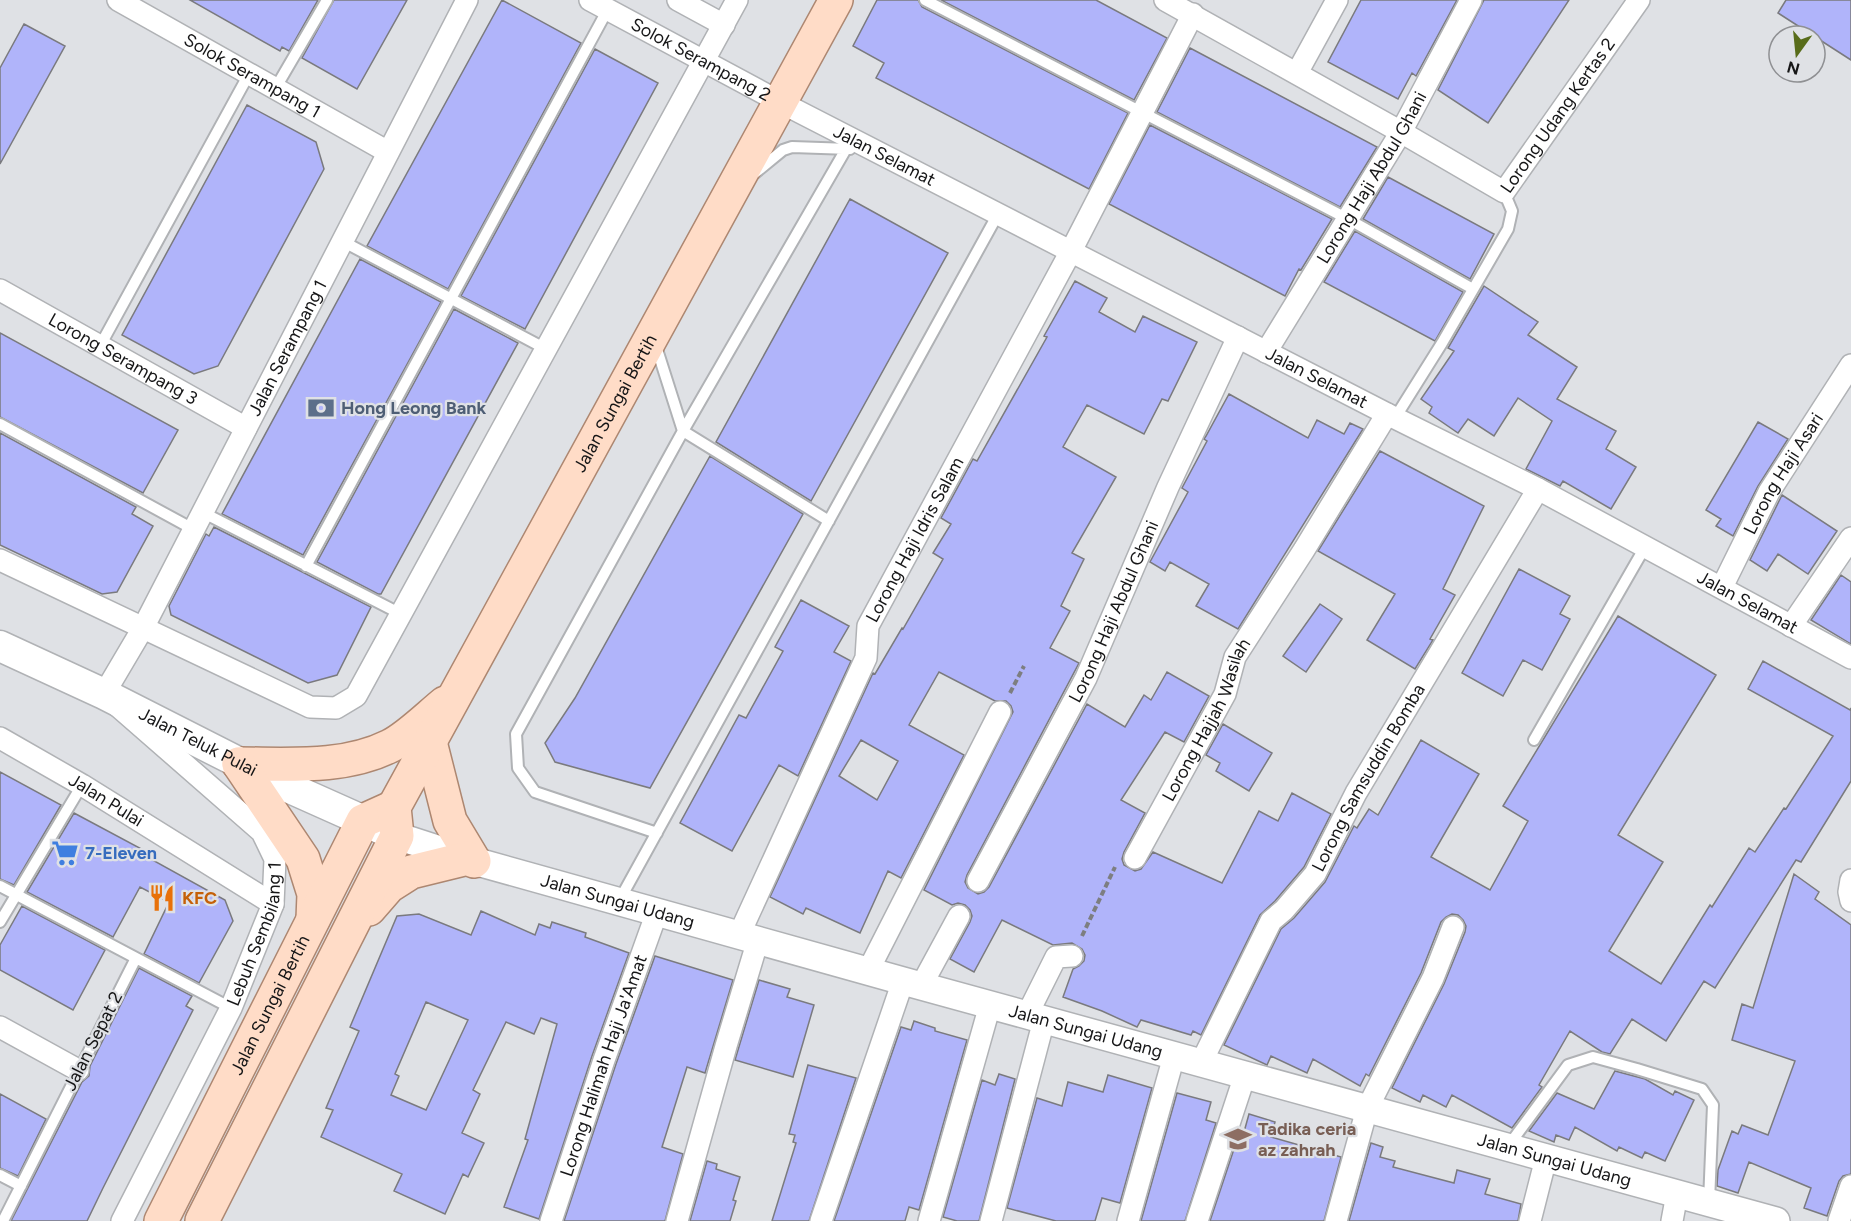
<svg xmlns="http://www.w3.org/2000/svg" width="1851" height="1221" viewBox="0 0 1851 1221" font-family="Figtree,sans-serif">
<rect width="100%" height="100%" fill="#dfe1e5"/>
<path fill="#b0b4fa" stroke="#7a7a7e" stroke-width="1.5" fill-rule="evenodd" d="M190 0H318L289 51 282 47 280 51Z
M334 0H407L357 89 302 58Z
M502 0 581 43 448 289 367 246Z
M877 0H918L922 7 1128 113 1089 189 876 78 884 63 853 46Z
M941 0H1096L1167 38 1134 100Z
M1361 0H1457L1416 76 1412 73 1398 99 1328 62Z
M1484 0H1569L1488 123 1438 90Z
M1786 0H1851V60L1778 13Z
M24 24 65 46 0 164V68Z
M1190 48 1377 147 1340 207 1157 112Z
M595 49 658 83 525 329 461 296Z
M247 105 316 142 324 169 218 366 194 374 122 335Z
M1150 125 1332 219 1301 270 1299 269 1285 296 1109 204Z
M1388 177 1494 234 1470 279 1363 219Z
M850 199 948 253 811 501 716 442Z
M1355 231 1463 292 1435 341 1324 282Z
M360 259 441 302 303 555 222 514Z
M1075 281 1107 298 1099 312 1135 332 1143 316 1197 342 1168 401 1162 399 1144 434 1087 405 1063 447 1116 477 1072 553 1084 559 1061 606 1070 611 1050 648 1079 663 967 875 965 882 968 888 978 894 984 892 989 887 1087 704 1125 727 1144 695 1151 700 1167 672 1209 696 1184 742 1165 732 1121 800 1145 813 1124 852 1122 859 1124 865 1135 871 1141 869 1153 852 1222 883 1259 811 1278 821 1292 793 1331 814 1304 867 1275 901 1260 915 1201 1035 1193 1031 1191 1035 1141 1020 1137 1027 1102 1011 1063 997 1073 969 1079 966 1084 961 1085 955 1082 949 1072 943 1053 945 1002 920 974 972 950 959 970 922 972 916 970 910 965 905 958 903 952 905 924 890 1013 712 1011 706 1006 701H995L939 672 909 725 964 755 901 878 888 871 860 933 806 908 803 914 770 897 873 673 875 674 902 628 903 629 943 559 933 553 951 524 941 518 973 459 977 461 1047 337 1044 336ZM861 740 898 761 877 800 839 776Z
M1484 286 1538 322 1528 335 1577 367 1557 399 1616 431 1606 449 1636 467 1611 509 1563 481 1560 486 1526 469 1552 421 1518 398 1494 436 1468 419 1458 433 1429 413 1432 407 1421 399 1454 351 1448 348Z
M454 309 518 343 381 594H378L317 562Z
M0 333 178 430 143 493 0 417Z
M1229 394 1308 438 1317 420 1344 434 1350 423 1363 429 1238 629 1196 606 1209 584 1170 562 1165 571 1150 562 1188 492 1182 488 1207 441 1204 439 1206 436Z
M1758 422 1788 439 1758 486 1733 536 1716 526 1721 519 1706 510Z
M0 433 136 507 132 514 153 526 117 592 102 594 0 545Z
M1380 451 1484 506 1443 589 1455 595 1430 639 1433 640 1415 669 1367 640 1395 594 1318 551Z
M710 456 803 514 650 788 555 762 545 743 575 698Z
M1782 495 1837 531 1808 574 1778 554 1767 571 1750 560Z
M214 527 371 607 337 675 308 683 171 615 169 606 206 534 209 536Z
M1519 569 1570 596 1560 614 1570 619 1542 670 1523 660 1503 696 1462 673Z
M1841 575 1851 582V644L1811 620Z
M801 600 849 626 834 652 851 661 798 776 779 765 732 851 680 823 739 715 746 718 783 651 775 647Z
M1320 604 1342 619 1306 672 1283 656Z
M1618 616 1716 675 1618 835 1663 862 1609 951 1661 984 1710 905 1712 907 1749 848 1755 852 1784 808 1786 809 1833 736 1748 689 1763 661 1850 710 1851 708V781L1801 862 1796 860 1715 988 1704 981 1666 1041 1632 1019 1610 1054 1602 1052 1570 1031 1539 1085 1542 1087 1512 1128 1452 1095 1446 1107 1423 1095 1420 1102 1392 1088 1444 984 1465 932 1466 926 1463 920 1458 915 1452 914 1446 917 1441 922 1421 973 1369 1076 1366 1074 1360 1086 1313 1059 1307 1073 1271 1056 1267 1065 1224 1045 1281 929 1294 918 1325 882 1354 826 1357 828 1369 809 1378 815 1421 740 1479 774 1431 857 1490 890 1528 821 1503 806Z
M1223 724 1272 753 1249 791 1216 771 1220 763 1206 755Z
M0 772 61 805 14 885 0 879Z
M74 813 149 853 147 857 225 900 233 921 199 983 144 954 169 902 140 887 113 937 27 892Z
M1794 874 1819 892 1815 899 1851 925V1174L1843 1176 1839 1181 1827 1216 1804 1208 1811 1188 1749 1162 1738 1193 1717 1186 1718 1170 1732 1131 1738 1134 1742 1125 1768 1135 1795 1061 1732 1040 1742 1004 1753 1008Z
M22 906 105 950 73 1010 0 970V945Z
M481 911 535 935 539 924 550 928 552 922 586 933 585 937 629 953 592 1056 539 1219 504 1207 528 1140 525 1139 557 1024 541 1018 534 1034 506 1022 473 1090 480 1094 462 1133 484 1143 468 1177 463 1174 445 1214 394 1191 402 1174 321 1137 333 1110 326 1108 359 1031 350 1027 397 916 419 914 471 935ZM426 1002 468 1020 426 1110 391 1095 399 1076 395 1074Z
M655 956 733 980 705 1073 687 1067 662 1147 683 1154 665 1221H564L616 1064Z
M139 968 192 996 186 1006 193 1010 103 1188 87 1221H11L82 1082 89 1076 90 1066Z
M759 980 790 989 787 997 814 1005 793 1077 735 1060Z
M914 1021 935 1028V1031L967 1040 919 1210 909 1207 905 1221H834L901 1027 911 1030Z
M808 1065 856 1078 809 1221H772L796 1143 793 1142 795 1135 789 1134Z
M1615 1071 1645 1079 1673 1095 1675 1091 1694 1100 1665 1161 1645 1152 1642 1158 1619 1147 1617 1151 1575 1127 1569 1140 1556 1135 1554 1142 1529 1131 1557 1093 1594 1109Z
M999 1074 1015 1079 979 1221H957L943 1217 982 1080 995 1085Z
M1108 1075 1152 1088 1120 1203 1102 1198 1095 1221H1056L1007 1208 1037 1098 1062 1106 1068 1082 1103 1092Z
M1177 1093 1211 1102 1206 1120 1216 1123 1185 1221H1141Z
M0 1094 46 1119 18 1176 0 1168Z
M1249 1114 1275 1122 1271 1137 1341 1157 1324 1221H1210L1240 1131 1244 1132Z
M1371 1143 1383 1147 1380 1157 1395 1161 1393 1167 1454 1183 1457 1170 1490 1179 1485 1194 1521 1204 1518 1221H1349Z
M707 1161 717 1164 716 1169 740 1177 733 1200 736 1201 730 1221H690Z"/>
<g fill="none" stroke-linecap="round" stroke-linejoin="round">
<defs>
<path id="service" d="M925 0 1348 219 1473 289
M275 89 327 0
M755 173 783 150 792 147 850 149
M342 241 546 349
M655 343 683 431 829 521
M100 346 249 74
M1395 418 1442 343 1508 229 1512 211 1504 192
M0 424 193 529
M202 512 401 614
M306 566 608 9
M1534 740 1645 547
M657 833 535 792 518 768 516 734 683 431 846 149
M0 886 136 958
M619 901 998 214
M0 922 82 785
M1509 1145 1568 1065 1593 1057 1637 1069 1702 1089 1713 1105 1709 1202
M0 1175 21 1186
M3 1221 136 958 231 1008"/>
<g id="minor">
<path id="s1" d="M118 0 388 152"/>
<path id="s2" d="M590 0 780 102 1395 418 1538 489 1851 658"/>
<path d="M678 0 724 25"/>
<path id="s3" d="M1165 0 1401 132 1504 192 1639 0"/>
<path d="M1297 73 1337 0"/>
<path id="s4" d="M0 290 246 428"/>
<path id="s5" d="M1266 352 1401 132 1471 0"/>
<path d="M0 560 310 707 336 708 356 696 737 0"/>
<path id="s6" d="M1722 587 1769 492 1851 365"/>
<path d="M1791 626 1851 538"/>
<path id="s7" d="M0 738 82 785 273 904"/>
<path id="s8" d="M1135 858 1225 694 1235 657 1304 550 1387 414"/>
<path d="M1851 880 1849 892 1851 901"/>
<path id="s9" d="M978 881 1086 678 1168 487 1238 337"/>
<path id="s10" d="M739 935 866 658 868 626 1071 251 1193 14"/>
<path d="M868 971 1000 712"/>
<path d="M921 986 959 916"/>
<path d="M1027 1015 1056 957 1072 956"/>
<path d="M0 1027 78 1070"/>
<path id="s11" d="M1201 1063 1271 921 1284 910 1315 874 1356 793 1538 489"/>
<path id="s12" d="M122 1221 231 1008 273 904 275 859 262 832 104 694 143 628 467 0"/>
<path id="s13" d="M551 1221 604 1060 657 912"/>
<path d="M677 1221 726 1046 758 940"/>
<path d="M821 1221 903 981"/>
<path d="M929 1221 990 1005"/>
<path d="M991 1221 1044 1020"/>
<path d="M1128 1221 1174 1056"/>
<path d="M1197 1221 1245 1075"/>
<path d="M1336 1221 1367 1109 1433 978 1453 927"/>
<path d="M1530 1221 1546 1158"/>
<path d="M1672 1221 1677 1194"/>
<path d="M1839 1221 1851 1186"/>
</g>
<g id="tertiary">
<path id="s14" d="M397 836 474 861 903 981 1776 1221"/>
</g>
<g id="secondary">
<path id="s15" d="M0 646 104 694 281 784 384 830"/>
</g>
<g id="primary">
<path d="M430 742 450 821 474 861"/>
<path d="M239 764C289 764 344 769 390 746 407 738 430 715 445 703"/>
<path d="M239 764 303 859 314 894 313 919"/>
<path d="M369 909 389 886 411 872 468 858"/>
<path id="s16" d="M161 1221 363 821 394 807"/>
<path id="s17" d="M202 1221 397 836 394 807 836 0"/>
</g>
</defs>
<use href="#service" stroke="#b0b2b5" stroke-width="14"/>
<use href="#minor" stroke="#b0b2b5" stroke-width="24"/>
<use href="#tertiary" stroke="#b0b2b5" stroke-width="30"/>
<use href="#secondary" stroke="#b0b2b5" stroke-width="33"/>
<use href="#primary" stroke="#ad8771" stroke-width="36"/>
<path stroke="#7d7e80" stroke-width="4" stroke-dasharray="6 3" stroke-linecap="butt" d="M1010 693 1024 666
M1082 936 1115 867"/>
<use href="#service" stroke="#fff" stroke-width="10"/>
<use href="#minor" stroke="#fff" stroke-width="21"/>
<use href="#tertiary" stroke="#fff" stroke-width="27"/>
<use href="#secondary" stroke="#fff" stroke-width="30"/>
<use href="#primary" stroke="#ffdcc7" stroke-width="33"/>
</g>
<defs>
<symbol id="bank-bare" viewBox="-9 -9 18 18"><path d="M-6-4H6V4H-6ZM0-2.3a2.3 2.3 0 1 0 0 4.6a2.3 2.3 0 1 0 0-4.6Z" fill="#5c6f8a" stroke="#dfe1e5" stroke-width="2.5" paint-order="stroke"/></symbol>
<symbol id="supermarket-bare" viewBox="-9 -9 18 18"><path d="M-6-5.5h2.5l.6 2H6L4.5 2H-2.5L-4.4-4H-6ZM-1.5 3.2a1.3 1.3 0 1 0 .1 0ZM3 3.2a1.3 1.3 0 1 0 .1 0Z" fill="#3f7fe0" stroke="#dfe1e5" stroke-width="2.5" paint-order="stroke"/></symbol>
<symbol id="restaurant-bare" viewBox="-9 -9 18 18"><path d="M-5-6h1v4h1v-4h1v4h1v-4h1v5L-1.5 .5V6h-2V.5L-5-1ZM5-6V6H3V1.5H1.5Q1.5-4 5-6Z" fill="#e8710a" stroke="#dfe1e5" stroke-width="2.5" paint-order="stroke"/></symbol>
<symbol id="school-bare" viewBox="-9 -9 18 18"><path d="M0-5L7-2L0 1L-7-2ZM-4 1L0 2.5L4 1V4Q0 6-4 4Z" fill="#8d6e63" stroke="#dfe1e5" stroke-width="2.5" paint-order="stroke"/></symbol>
</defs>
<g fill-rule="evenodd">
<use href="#bank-bare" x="302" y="389" width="38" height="38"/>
<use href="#supermarket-bare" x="46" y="834" width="38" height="38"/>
<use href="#restaurant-bare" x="143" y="879" width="38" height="38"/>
<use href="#school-bare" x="1219" y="1120" width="38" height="38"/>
</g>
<g text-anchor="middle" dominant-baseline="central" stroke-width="4.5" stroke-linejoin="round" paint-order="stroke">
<g font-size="18" fill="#161617" stroke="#dfe1e5">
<text stroke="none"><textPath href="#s2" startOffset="126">Solok Serampang 2</textPath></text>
<text stroke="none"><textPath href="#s1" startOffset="154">Solok Serampang 1</textPath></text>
<text stroke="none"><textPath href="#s3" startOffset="483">Lorong Udang Kertas 2</textPath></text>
<text stroke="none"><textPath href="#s2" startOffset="333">Jalan Selamat</textPath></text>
<text stroke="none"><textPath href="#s5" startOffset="204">Lorong Haji Abdul Ghani</textPath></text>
<text stroke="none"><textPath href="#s12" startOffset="1028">Jalan Serampang 1</textPath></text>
<text stroke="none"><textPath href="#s4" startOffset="141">Lorong Serampang 3</textPath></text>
<text stroke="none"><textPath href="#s2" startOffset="819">Jalan Selamat</textPath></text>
<text stroke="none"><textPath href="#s17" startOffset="921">Jalan Sungai Bertih</textPath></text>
<text stroke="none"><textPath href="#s6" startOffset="129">Lorong Haji Asari</textPath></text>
<text stroke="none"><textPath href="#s10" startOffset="435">Lorong Haji Idris Salam</textPath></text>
<text stroke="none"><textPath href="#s2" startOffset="1305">Jalan Selamat</textPath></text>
<text stroke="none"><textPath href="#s9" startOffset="302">Lorong Haji Abdul Ghani</textPath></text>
<text stroke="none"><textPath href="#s8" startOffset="156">Lorong Hajjah Wasilah</textPath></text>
<text stroke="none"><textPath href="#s15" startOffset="220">Jalan Teluk Pulai</textPath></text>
<text stroke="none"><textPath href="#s11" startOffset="333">Lorong Samsuddin Bomba</textPath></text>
<text stroke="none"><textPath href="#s7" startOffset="123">Jalan Pulai</textPath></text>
<text stroke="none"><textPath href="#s14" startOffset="230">Jalan Sungai Udang</textPath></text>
<text stroke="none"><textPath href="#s12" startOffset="318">Lebuh Sembilang 1</textPath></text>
<text stroke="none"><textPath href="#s16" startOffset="242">Jalan Sungai Bertih</textPath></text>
<text stroke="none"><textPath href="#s14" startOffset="716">Jalan Sungai Udang</textPath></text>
<text transform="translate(93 1041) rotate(-63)">Jalan Sepat 2</text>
<text stroke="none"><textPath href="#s13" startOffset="164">Lorong Halimah Haji Ja'Amat</textPath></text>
<text stroke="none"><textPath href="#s14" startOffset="1202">Jalan Sungai Udang</textPath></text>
</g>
<g font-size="18" font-weight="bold" fill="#4e5e75" stroke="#dfe1e5" text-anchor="start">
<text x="341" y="408">Hong Leong Bank</text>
</g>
<g font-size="18" font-weight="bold" fill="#366cbe" stroke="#dfe1e5" text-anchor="start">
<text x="85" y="853">7-Eleven</text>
</g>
<g font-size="18" font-weight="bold" fill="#c56008" stroke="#dfe1e5" text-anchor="start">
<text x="182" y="898">KFC</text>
</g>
<g font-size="18" font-weight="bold" fill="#785e54" stroke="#dfe1e5" text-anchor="start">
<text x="1258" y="1129">Tadika ceria<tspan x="1258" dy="21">az zahrah</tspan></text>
</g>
</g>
<g transform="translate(1797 54) rotate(195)"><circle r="28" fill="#dfe1e5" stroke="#8f9093" stroke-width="1.5"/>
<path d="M0-4.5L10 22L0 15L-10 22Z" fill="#586c1a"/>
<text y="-9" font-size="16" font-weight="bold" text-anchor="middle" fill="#161617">N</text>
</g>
</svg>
